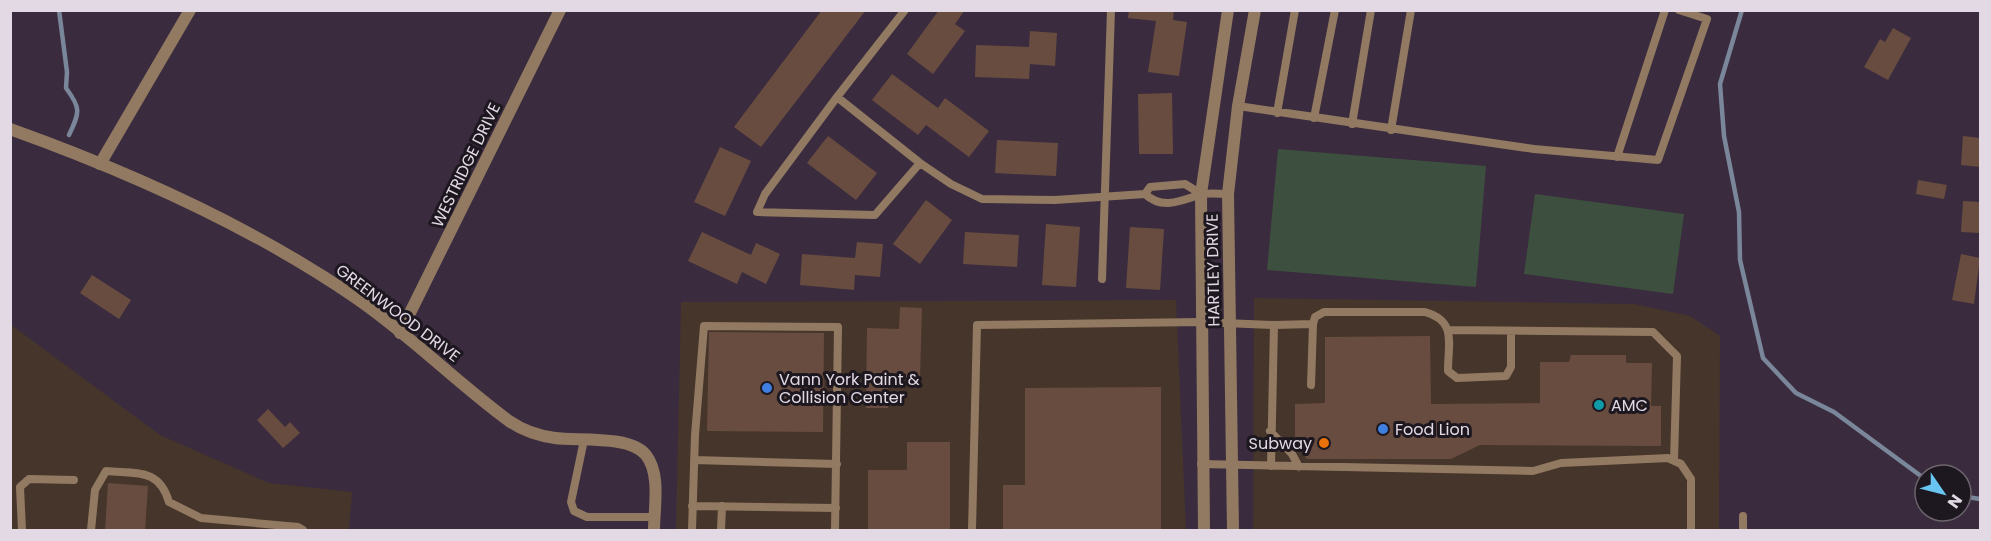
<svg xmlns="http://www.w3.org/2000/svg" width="1991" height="541" viewBox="0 0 1991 541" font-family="Poppins,sans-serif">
<rect width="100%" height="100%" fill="#3a2c3e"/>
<path fill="#46352b" d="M1254 298 1634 304 1690 316 1720 336 1719 530H1253Z
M1176 300 1186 530H676L681 302Z
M10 324 160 435 269 483 352 492 349 530H11Z"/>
<path fill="#3d4f3e" d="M1278 149 1486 166 1476 287 1267 270Z
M1535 194 1684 214 1673 294 1524 274Z"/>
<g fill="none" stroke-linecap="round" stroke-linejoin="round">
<path stroke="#7a8699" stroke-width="4.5" d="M59 10 67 72 66 88C81 108 80 112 69 135
M1742 10 1720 84 1724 136 1739 212 1740 260 1763 358 1796 393 1834 412 1925 479
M1961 496 1980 499"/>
</g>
<path fill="#694c40" d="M822 10H866L761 147 734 127Z
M939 10H965L955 24 965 31 933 74 907 54Z
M1129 10H1174L1173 20 1187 22 1179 76 1148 72 1156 21 1128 18Z
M1893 28 1911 38 1888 80 1864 67 1880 39 1885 42Z
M1030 31 1057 33 1055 66 1030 64 1029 79 975 77 976 45 1029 47Z
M892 74 938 108 945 98 989 131 969 157 926 125 918 135 872 100Z
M1172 93 1173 154H1139L1138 94Z
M828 136 877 173 856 200 807 163Z
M1963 136 1980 138V167L1961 165Z
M997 140 1058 143 1056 176 995 173Z
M720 147 751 161 725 216 694 202Z
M1918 180 1947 185 1944 199 1916 194Z
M926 200 952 220 920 264 893 244Z
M1963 201 1980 202V233L1961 232Z
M1046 224 1080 227 1076 287 1042 285Z
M1130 227 1164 229 1160 290 1126 288Z
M702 232 751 255 756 243 780 254 766 284 742 272 737 284 688 261Z
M965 232 1019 235 1017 267 963 264Z
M857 242 883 244 880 277 855 275 854 290 800 285 802 254 855 258Z
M1961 254 1980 258 1974 304 1952 300Z
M92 275 131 300 119 319 80 293Z
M900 307 922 308 920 378 888 377V408H866L867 328 899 329Z
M709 332 824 333 823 432 707 431Z
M1430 336 1431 404 1540 403V362H1569L1571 355H1626V363H1652L1651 406H1661V446L1480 445 1451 459H1307L1295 444V404L1325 403V337Z
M1161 387V531H1003V485H1025V388Z
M268 409 285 427 290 422 300 433 283 448 257 420Z
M907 442H950V531H868V470H907Z
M108 483 148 486 145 531H105Z"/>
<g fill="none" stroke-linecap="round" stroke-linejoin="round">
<path stroke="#927961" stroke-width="8" d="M837 97 905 10
M1238 106 1534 149 1658 160 1707 19 1679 10
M1277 113 1295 10
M1314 118 1335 10
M1352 124 1371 10
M1391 130 1411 10
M1617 157 1665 10
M920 163 875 215 757 212 765 194 837 97 920 163 951 184 982 199 1055 200 1145 194C1162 210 1181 201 1199 195 1207 192 1219 194 1228 194
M1145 194 1150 187 1185 184 1201 194
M1102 279 1111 10
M1313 324 1315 317 1324 312H1425C1457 321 1448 343 1448 371L1457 378 1506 376 1511 367V331
M1274 325 1313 324 1311 385
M1449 330 1653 332 1677 356 1674 461
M1270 431 1292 454 1299 467
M584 440 571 502 574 511 587 517H654
M694 460 837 464
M1201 464 1533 471 1561 463 1668 458 1681 464 1691 479V530
M692 506 836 508
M22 530 20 487 29 479 74 480
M91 530 95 490 106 471C137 474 159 468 169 502L201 518 298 527 303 530
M692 530 695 435 704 326 838 327 835 530
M721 530 722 506
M972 530 977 325 1200 322 1274 325 1271 466
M1743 530V516"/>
<path stroke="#927961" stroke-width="12" d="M100 164 190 10
M400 333 560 10"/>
<path stroke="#927961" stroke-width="12" d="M10 129C130 172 251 226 356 298 410 335 456 382 509 421 522 430 539 436 555 438 579 441 630 435 646 455 661 474 654 508 654 530
M1204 530 1201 194 1228 10
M1233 530 1228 194 1238 106 1255 10"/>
</g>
<g fill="#3f7fe0" stroke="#1d171f" stroke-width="2">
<circle cx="767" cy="388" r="6"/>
<circle cx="1383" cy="429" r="6"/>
</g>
<circle fill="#0f9aa8" stroke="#1d171f" stroke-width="2" cx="1599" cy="405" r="6"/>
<circle fill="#e8710a" stroke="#1d171f" stroke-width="2" cx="1324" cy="443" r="6"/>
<g text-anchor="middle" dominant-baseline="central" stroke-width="6" stroke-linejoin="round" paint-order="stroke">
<g font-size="16" fill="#e2d9e5" stroke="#1d171f">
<text transform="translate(466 165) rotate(-64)">WESTRIDGE DRIVE</text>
<text transform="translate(1213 270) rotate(-91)">HARTLEY DRIVE</text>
<text transform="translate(398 313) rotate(37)">GREENWOOD DRIVE</text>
</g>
<g font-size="16" fill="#e2d9e5" stroke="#1d171f" text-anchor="start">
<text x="779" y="379">Vann York Paint &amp;<tspan x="779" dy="18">Collision Center</tspan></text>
<text x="1611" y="405">AMC</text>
<text x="1395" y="429">Food Lion</text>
<text x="1312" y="443" text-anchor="end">Subway</text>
</g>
</g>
<rect width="1991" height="541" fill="none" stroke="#e2d9e5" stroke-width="24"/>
<g transform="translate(1943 493) rotate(125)"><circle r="28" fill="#1d171f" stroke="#6c656e" stroke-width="1.5"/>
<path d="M0-4.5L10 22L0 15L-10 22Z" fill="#68c4f0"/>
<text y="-9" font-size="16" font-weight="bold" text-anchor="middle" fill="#e2d9e5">N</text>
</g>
</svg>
